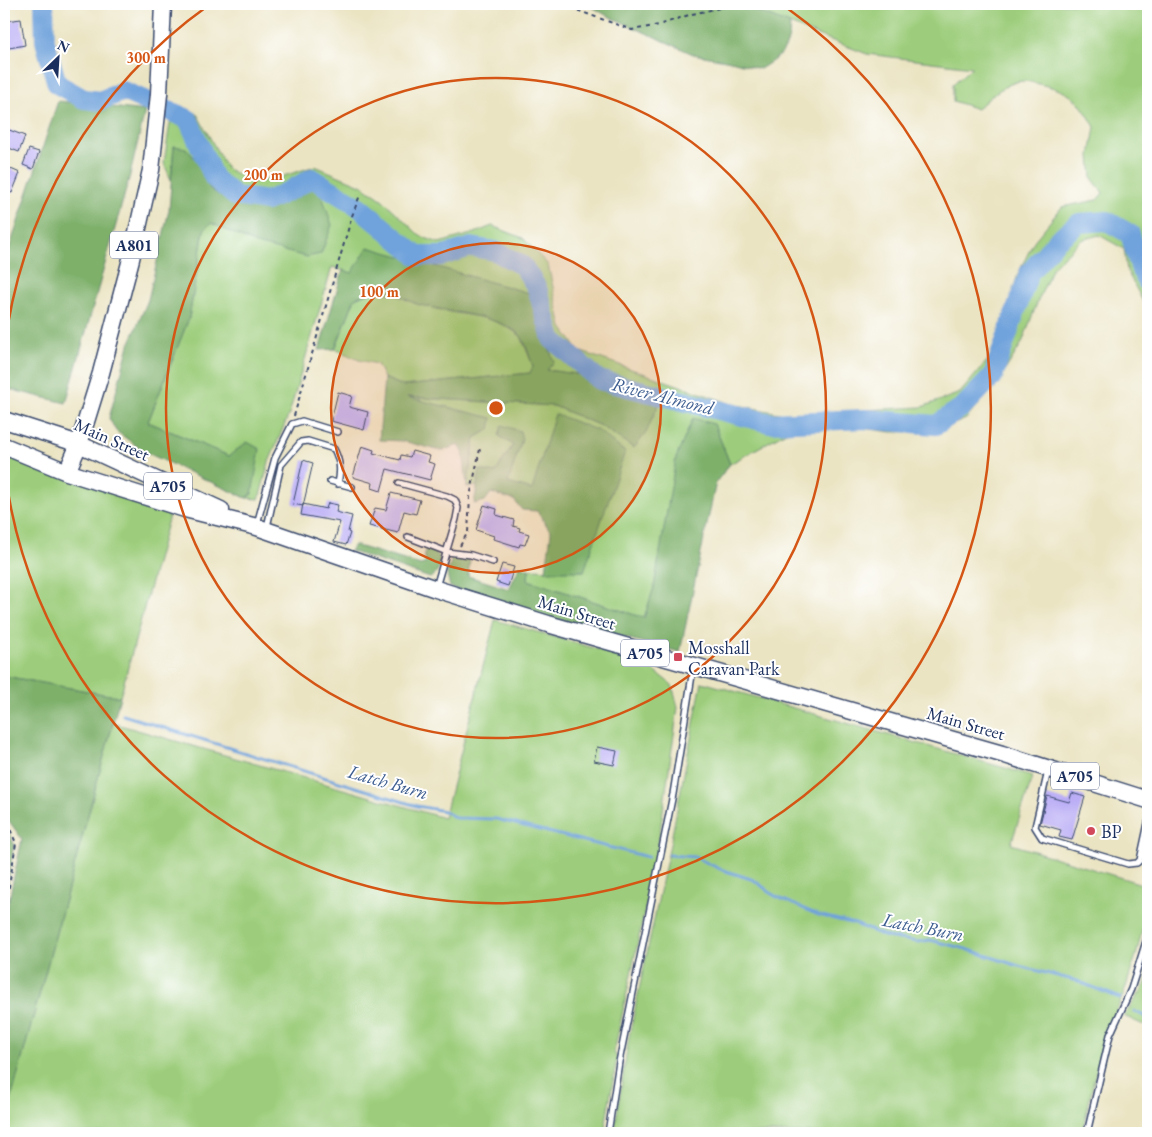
<svg xmlns="http://www.w3.org/2000/svg" width="1152" height="1137" viewBox="0 0 1152 1137" font-family="'EB Garamond',serif">
<rect width="100%" height="100%" fill="#fff"/>
<filter id="ink" filterUnits="userSpaceOnUse"><feTurbulence type="fractalNoise" baseFrequency=".02" numOctaves="2"/><feDisplacementMap in="SourceGraphic" scale="10" xChannelSelector="R" yChannelSelector="G"/><feConvolveMatrix kernelMatrix="1 2 1 2 8 2 1 2 1" color-interpolation-filters="sRGB"/></filter>
<filter id="wash" filterUnits="userSpaceOnUse"><feTurbulence type="fractalNoise" baseFrequency=".0096" numOctaves="4" result="noise"/><feDisplacementMap in="SourceGraphic" scale="20" xChannelSelector="R" yChannelSelector="G"/><feGaussianBlur stdDeviation="1.12" result="paint"/><feColorMatrix in="noise" values="0 0 0 0 0 0 0 0 0 0 0 0 0 0 0 0 0 1.4 0 .05"/><feComposite in="paint" operator="in"/></filter>
<g filter="url(#wash)">
<rect width="100%" height="100%" fill="#ebe4c3"/>
<path fill="#9dcd7b" stroke="#5c7e6c" d="M737 4H1148V311L1127 271 1124 249 1099 235 1081 240 1053 267 1037 303 1022 343 996 385 966 419 938 431 892 432 839 425 786 432 730 464 714 424 644 618 528 580 529 569 584 571 532 491 507 483 522 439 513 445 495 474 480 470 477 486 467 487 475 438 490 429 403 397 554 406 601 426 634 448 583 375 546 370 529 293 352 273 332 267 289 414 269 462 259 499 246 498 252 494 247 442 229 456 148 422 189 318 204 230 211 223 256 244 310 184 267 207 230 202 210 189 197 161 174 146 171 180 164 163 173 103 197 114 227 169 252 181 271 180 315 166 363 186 383 200 420 236 439 243 475 233 492 226 523 238 548 265 562 327 579 351 732 404 784 414 922 407 960 393 988 360 1000 333 1018 274 1034 241 1062 207 1097 200 1103 193 1092 178 1090 156 1095 127C1079 99 1071 91 1039 84 1032 82 1023 80 1016 82 1000 87 989 98 977 109L953 101V84L972 67 867 54Z
M368 292 392 293 414 303 444 311 486 318 506 326 521 336 533 366 531 373 403 386 384 378 377 364 359 360 335 349 355 298Z
M4 452 170 512 120 697 4 676Z
M495 620 643 662 672 685 678 707 656 859 614 1052 617 1058 604 1133H4V1125L113 723 444 818Z
M702 682 1033 776 1011 844 1148 886V904L1137 952 1124 993 1102 1045 1082 1133H614L629 1037 671 840Z
M1148 974V1027L1124 1016 1145 985Z"/>
<path fill="#7eb06b" stroke="#4c7064" d="M587 4H737L790 24C789 51 781 56 760 69L731 61 693 54 606 15Z
M58 101 145 111 130 175 66 403 4 388V264Z
M174 146 186 148 197 161 210 189 230 202 267 207 310 184 320 190 332 225 321 254 307 257 256 244 211 223 204 230 189 318 148 422 229 456 247 442 260 449 252 494 246 498 145 452 116 431 109 418 129 345 148 300 169 210Z
M368 247 529 293 554 362 547 370 583 375 660 401 646 433 634 448 601 426 554 406 407 397 492 418 490 429 475 438 467 487 463 452 459 445 441 451 403 441 379 440 384 378 403 386 530 373 533 366C529 357 526 341 519 334 495 314 447 313 417 304 408 301 400 295 392 293 379 290 366 293 355 298L335 349 319 350 343 270 352 273Z
M555 414 599 431 625 452 584 571H546L551 532 537 511 522 510 514 500 491 493 485 501 474 504 480 470 495 473 513 445 499 436 502 425 520 431 522 439 508 483 532 490Z
M693 418 714 424 730 464 716 482 680 652 522 611 450 587 447 574 453 556 470 560 468 576 509 589 520 566 529 569 528 580 644 618 654 587 676 458Z
M354 545 421 565 426 563 424 553 427 548C430 550 436 553 438 555 444 564 436 574 430 578L350 551Z
M4 676 120 697 4 1125V923L22 839 4 814Z
M4 823 14 844 4 909Z"/>
<g fill="none" stroke-linecap="round" stroke-linejoin="round">
<path stroke="#70a2db" stroke-width="3" d="M123 715 417 806 444 811 456 818 496 819 648 857
M669 855 695 857 720 869 754 880 775 896 818 915 855 924 887 937 918 942 930 940 966 949 1019 966 1077 981 1120 998
M1134 1011 1148 1018"/>
<path stroke="#70a2db" stroke-width="20" d="M44 4 45 41 57 84 84 99 100 101 123 91 188 119 214 178 235 196 267 201 291 190 312 178 359 207 417 256H442L471 247 495 251 523 266 537 288 552 339 599 380 770 423 865 419 936 425 964 406 993 376 1029 273 1056 241 1079 223 1107 221 1130 234 1141 270 1148 283"/>
</g>
<g id="blocks">
<path fill="#b8aaf5" d="M21 19 25 45 4 49V35H8L6 21Z
M4 128 25 136 19 152 4 146Z
M29 149 39 152 33 169 23 165Z
M4 166 20 173 12 193 4 190Z
M338 392 352 396 349 407 368 412 364 430 331 421Z
M362 446 374 450 373 453 400 460 401 455 410 457 412 451 430 456 428 462 435 464 430 480 387 469 381 491 372 488 373 483 353 477Z
M303 460 313 463 303 506 293 504Z
M391 493 420 500 416 514 404 511 398 533 369 526 375 508 386 510Z
M328 503 338 505 336 512 352 516 348 532 350 533 346 545 334 542 340 522 301 515 303 504 326 509Z
M484 505 497 509 496 515 514 520 513 526 520 528 519 531 529 534 525 545 520 544 519 547 497 540 493 539 494 536 476 530Z
M502 564 514 567 508 586 496 582Z
M597 747 617 751 614 765 594 761Z
M1072 793 1085 797 1072 840 1059 837 1061 830 1040 824 1047 796 1069 802Z"/>
</g>
</g>
<g filter="url(#ink)">
<use href="#blocks" fill-opacity="0" stroke="#3a4a6d" stroke-width="1"/>
<g fill="none" stroke-linecap="round" stroke-linejoin="round">
<defs>
<path id="service" d="M330 481 352 487
M399 483 447 496 455 500 458 508 456 519 436 587
M257 524 275 458 292 424 302 421 338 432
M267 527 281 465 301 442 308 441 334 449C340 461 341 470 338 484
M408 537 447 552 471 555 493 562
M1048 771 1035 827 1042 838 1128 864 1137 863 1140 860 1148 823
M608 1133 619 1062 673 794 693 669
M1087 1133 1110 1035 1131 989 1148 935"/>
<path id="primary" d="M4 420 79 444 221 510
M4 446 67 472 185 509 257 527 436 589 548 624 1002 754 1148 800
M67 472 79 444 101 373 131 259 151 170 159 94 163 4"/>
</defs>
<use href="#service" stroke="#3a4a6d" stroke-width="8"/>
<use href="#primary" stroke="#3a4a6d" stroke-width="19"/>
<path stroke="#3a4a6d" stroke-width="2" stroke-dasharray="4 4" stroke-linecap="butt" d="M563 4 568 7 632 30 659 25 692 14 738 4
M294 416 352 216 360 195
M460 546 468 532 470 497 480 449
M4 815 16 843 4 918"/>
<use href="#service" stroke="#fff" stroke-width="5"/>
<use href="#primary" stroke="#fff" stroke-width="16"/>
</g>
</g>
<circle cx="496" cy="408" r="165" fill="#d45514" fill-opacity=".12"/>
<g fill="none" stroke="#d45514" stroke-width="2.5">
<circle cx="496" cy="408" r="165"/>
<circle cx="496" cy="408" r="330"/>
<path d="M4 352A495 495 0 0 1 209 5M783 5A495 495 0 1 1 4 464"/>
</g>
<g fill="#d1495b" stroke="#fff" stroke-width="2">
<rect x="673" y="652" width="10" height="10" rx="2.5"/>
<circle cx="1091" cy="831" r="5"/>
</g>
<g text-anchor="middle" dominant-baseline="central" stroke-width="4" stroke-linejoin="round" paint-order="stroke">
<g fill="#fff" stroke="#5f6d8e" stroke-width="1">
<rect x="110" y="231.5" width="48" height="27" rx="4"/>
<rect x="144" y="472.5" width="48" height="27" rx="4"/>
<rect x="621" y="639.5" width="48" height="27" rx="4"/>
<rect x="1051" y="762.5" width="48" height="27" rx="4"/>
</g>
<g font-size="16" font-weight="bold" fill="#1b2f5e">
<text x="134" y="245">A801</text>
<text x="168" y="486">A705</text>
<text x="645" y="653">A705</text>
<text x="1075" y="776">A705</text>
</g>
<g font-size="18" fill="#1b2f5e" stroke="#fff">
<text transform="translate(112 439) rotate(24)">Main Street</text>
<text transform="translate(577 612) rotate(17)">Main Street</text>
<text transform="translate(966 723) rotate(16)">Main Street</text>
</g>
<g font-size="18" fill="#1b2f5e" stroke="#fff" text-anchor="start">
<text x="688" y="647">Mosshall<tspan x="688" dy="21">Caravan Park</tspan></text>
<text x="1101" y="831">BP</text>
</g>
<g font-size="19" font-style="italic" fill="#3d5d90" stroke="#fff">
<text transform="translate(663 396) rotate(14)">River Almond</text>
<text transform="translate(388 782) rotate(16)">Latch Burn</text>
<text transform="translate(923 927) rotate(11)">Latch Burn</text>
</g>
</g>
<circle cx="496" cy="408" r="8" fill="#d45514" stroke="#fff" stroke-width="2.5"/>
<g font-size="15" text-anchor="middle" font-weight="bold" fill="#d45514" stroke="#fff" stroke-width="4" stroke-linejoin="round" paint-order="stroke">
<text x="146" y="63">300 m</text>
<text x="263" y="180">200 m</text>
<text x="379" y="297">100 m</text>
</g>
<rect width="1152" height="1137" fill="none" stroke="#fff" stroke-width="20"/>
<g transform="translate(58 58) rotate(25)" stroke="#ffffff" stroke-width="4" paint-order="stroke">
<path d="M0-4L9 19L0 12L-9 19Z" fill="#1b2f5e"/>
<text y="-8" font-size="14" font-weight="bold" text-anchor="middle" fill="#1b2f5e">N</text>
</g>
</svg>
